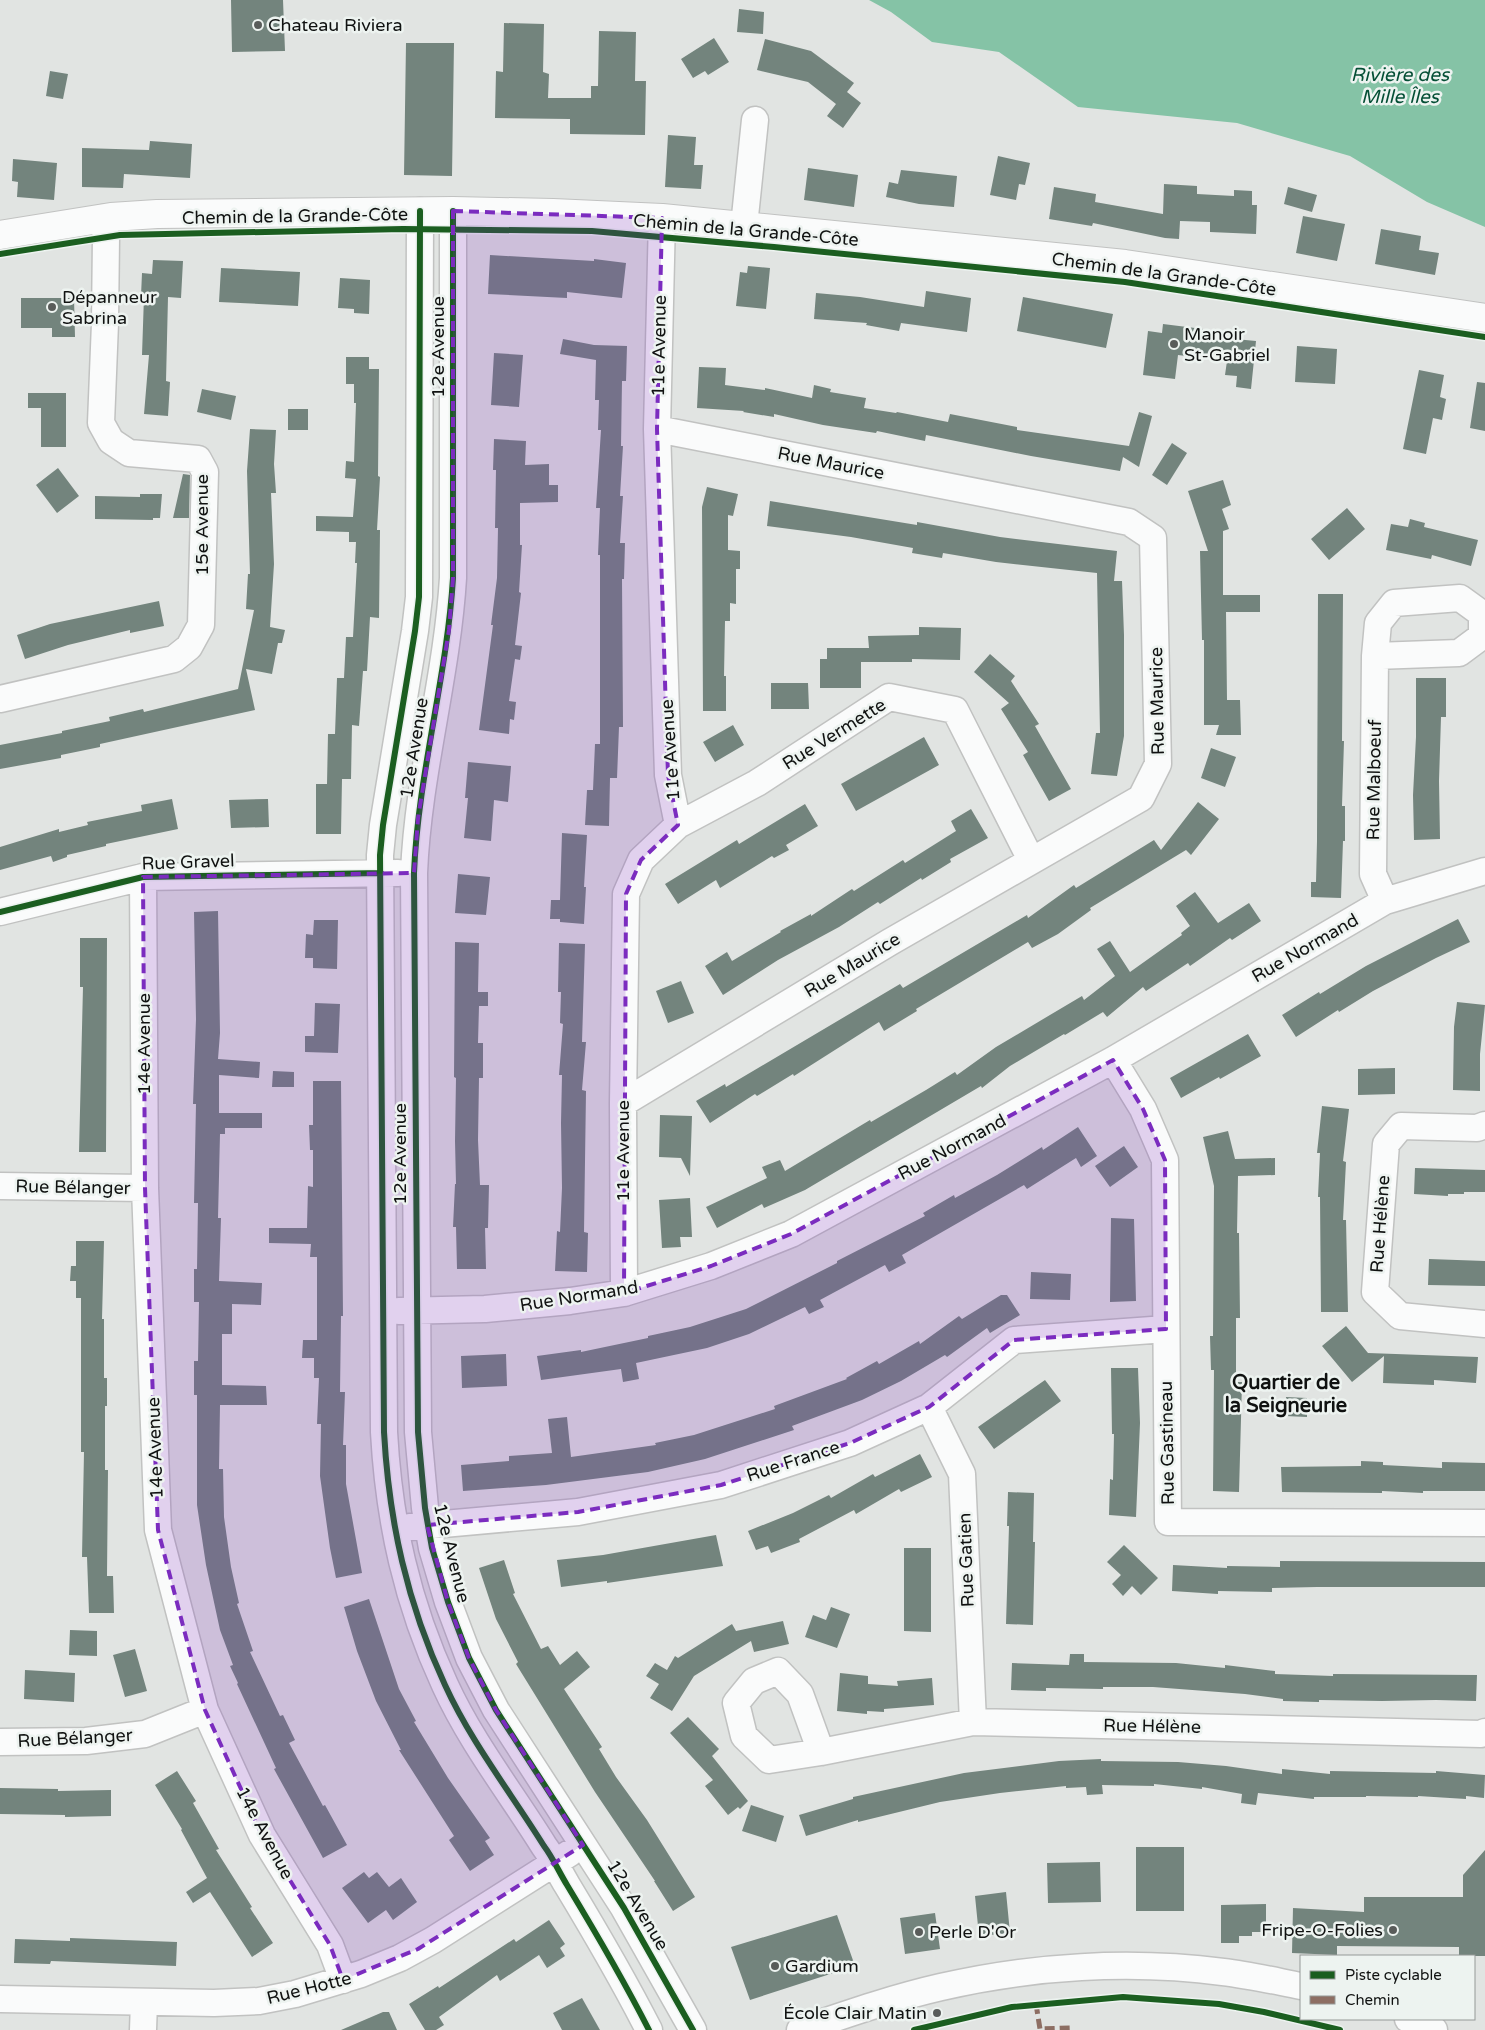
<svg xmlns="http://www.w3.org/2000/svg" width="1485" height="2030" viewBox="0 0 1485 2030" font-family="'Varela Round',sans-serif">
<rect width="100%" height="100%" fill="#e1e4e2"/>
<path fill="#85c3a6" d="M869 0H1485V227L1427 202 1350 156 1237 123 1078 107 999 52 932 42 891 12Z"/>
<path fill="#73847d" d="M231 0H283L285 51 232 52Z
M739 9 764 12 763 34 737 32Z
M504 23 544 24 543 72 549 74 548 98H591V86H598L599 31 636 32 635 81H646L645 135 570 134V119L495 118 496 71 503 72Z
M714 38 729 62 708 75 705 71 693 78 681 59Z
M765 39 811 51 854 83 847 92 861 103 843 128 827 116 836 104 808 82 757 70Z
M406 43H454L452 176 404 175Z
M50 71 68 74 63 99 46 96Z
M668 135 696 137 694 165H703L701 189 665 187Z
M150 141 192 144 190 178 124 174 123 188 82 187V148L149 150Z
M998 156 1030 163 1025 185 1019 184 1016 200 990 195Z
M13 159 57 163 54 200 17 197 18 182 12 181Z
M808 168 858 175 854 207 804 200Z
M901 170 957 176 954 207 919 204 886 197 889 182 898 184Z
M1164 184 1197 186V194L1234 196V190L1252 191V205H1257L1256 234 1210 232V222L1180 221 1179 239 1165 238 1093 223 1092 226 1049 219 1054 187 1096 194 1095 202 1163 214Z
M1288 187 1317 195 1312 212 1284 204Z
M1303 216 1345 224 1337 261 1296 253Z
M1381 229 1421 236 1419 250 1439 253 1435 275 1375 264Z
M490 255 594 261V259L626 263 622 298 567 292V298L488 294Z
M153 260 183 261 181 298 168 297 166 381 170 382 168 416 144 414 149 355H142L144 296H141L142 273 152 274Z
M748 266 770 268 766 309 736 306 740 272 747 273Z
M221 268 300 272 298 306 219 302Z
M340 278 370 280 369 314 354 313V309L338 308Z
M926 291 971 298 967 332 901 323 899 331 866 325 867 323 814 319 816 293 860 297 924 307Z
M1023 297 1113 314 1106 348 1017 331Z
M21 298H74L75 337H52V328H21Z
M1163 324 1203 329V336L1256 341 1251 389 1236 387 1237 376 1225 375 1227 361 1178 355 1175 379 1143 375 1148 331 1162 333Z
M563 339 594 345 627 346 626 381H622L621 446H623L620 496H623L620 543H625L624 579H622L623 727H619L617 778H610L609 826 585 825 587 790H593L595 744H600V555H598L600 508H596L601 430H598L599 400H595L596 360 560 354Z
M1297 346 1337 349 1335 384 1295 382Z
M494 353 523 355 519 407 491 405Z
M346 357H369V369H379L378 476 380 477 377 530H380L379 618 370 617 367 671H363L359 726 352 725 351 779H342L341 834H316V784H327L328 734H335L337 678H344L346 637H353L357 563H355L356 542H349V532L316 531V516L353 517 356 479 345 478 346 461 354 462 356 403H354V384H346Z
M699 367 726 368 725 385 765 390V388L812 398 814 385 831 389 830 392 866 398 864 408 896 413 897 412 948 422 950 414 1017 427V430L1129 446 1139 412 1152 416 1139 467 1123 457 1120 471 1031 456 926 435 925 441 877 431 876 433 823 425 774 414V417L743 412 744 411 697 408Z
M1419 370 1444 375 1440 397 1446 399 1442 420 1433 418 1426 454 1403 449Z
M1477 382 1485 383V431L1470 428Z
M202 389 236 396 231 420 197 412Z
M28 393H66V447H41V408H28Z
M288 409H308V430H288Z
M250 429 276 430 274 464 276 493H271L274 564 270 627 285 630 282 643H278L272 674 246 669 255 710 100 744V747L61 755V758L0 769V745L62 733V731L110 721 109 717 143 709 144 712 238 689 254 610 246 609 248 574H250L247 471Z
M494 439 526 441 525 465 549 464V485H558V502L520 503V545H522L519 592 521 593 515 645 522 646 520 660 515 659 509 701 516 702 514 720 510 719 509 734 479 730 493 625H491L497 578 498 528H495L496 470H493Z
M1172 443 1187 453 1167 485 1152 475Z
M58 468 79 496 57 513 36 485Z
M183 474 190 475 189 518H173Z
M1223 480 1231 505 1222 509 1229 529 1223 531V595H1260V612H1226L1227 700H1240L1241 735H1216L1219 725H1204V640H1202L1200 551H1208L1188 491Z
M707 487 738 494 733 516 728 515V550L740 551V569H736V604L730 603V621H725L724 676H726V711H703L702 507Z
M140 494H162L160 518H153V520L95 519V496L140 497Z
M770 501 917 525V522L1000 537 1117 551 1114 581H1122L1124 635V736L1117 776 1091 774 1096 733H1100L1097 573 996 562 943 553 942 558 912 553 913 548 851 537 767 526Z
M1347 508 1365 529 1329 560 1311 539Z
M1410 519 1425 523 1424 527 1478 540 1471 566 1432 555 1431 559 1386 550 1391 524 1408 527Z
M1318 594H1343L1342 741H1344L1342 806H1345V841H1343L1341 898 1311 897V882H1316L1317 841Z
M159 601 164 626 130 633V630L68 645 25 659 17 635 50 624Z
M919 627 961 628 960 660 912 659V662H861V688H820V659H827V648H869L868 636 919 635Z
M990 654 1015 676 1011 681 1039 724 1035 726 1071 789 1049 801 1023 755 1028 752 1001 709 1009 703 974 672Z
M1416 678H1446V717H1441L1439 781 1440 839 1414 840 1413 795 1416 737Z
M771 683H808L809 709H771Z
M733 725 744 745 715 762 703 742Z
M924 737 939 765 856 811 841 784Z
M1211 748 1236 757 1225 787 1201 778Z
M468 762 511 766 508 802 494 800 491 841 464 838 468 798H465Z
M172 799 178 829 106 844V846L67 855V857L53 862 51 856 0 870V847L59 829V832L88 825 87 822 142 811 141 805Z
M268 799 269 827 231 828 229 800Z
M1198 802 1219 819 1191 855 1186 850 1090 908 1091 910 1058 934 1032 948 1028 942 916 1009 917 1011 884 1031 879 1022 794 1076 793 1074 757 1096 755 1094 710 1123 696 1101 725 1084 726 1087 900 984 903 988 1027 915 1028 918 1074 885 1076 888 1154 840 1161 850Z
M805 804 818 826 786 845 789 850 774 858 772 856 720 888 716 880 678 904 665 884 737 840 739 844Z
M971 809 988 838 950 859 951 862 922 880 921 878 880 904 878 902 839 927 778 960 723 995 705 966 727 952 732 961 781 932 780 931 811 914V916L852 889 854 891 903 860 905 863 956 831 951 821Z
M562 833 587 835 584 887H586L584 924 560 922V919H550L551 900H560Z
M458 874 490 877 486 915 455 913Z
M1195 892 1218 923 1249 903 1261 921 1232 940 1230 938 1190 966 1188 963 1146 991 1143 987 1107 1017 1103 1012 1065 1035 1064 1034 1010 1066 982 1088 981 1086 805 1190 764 1208 762 1204 717 1228 706 1207 767 1178 762 1167 780 1160 785 1171 870 1120 871 1122 926 1090 955 1072 957 1075 996 1047 1082 996 1084 1000 1115 976 1097 949 1110 941 1130 972 1182 935 1181 933 1190 926 1176 906Z
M218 911 220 1033 218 1059 260 1062 259 1078 219 1075V1113H262V1128H225V1134H220L218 1218H221L219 1281 262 1283 261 1305 232 1304V1334H222V1385L266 1386 267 1405H220L219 1469H223L224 1517 231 1567 239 1603 237 1604 253 1651 250 1652 280 1716 283 1715 295 1740 289 1743 323 1806 325 1805 347 1845 323 1858 274 1769 276 1768 237 1684 238 1683 230 1666 233 1665 220 1630 206 1565 197 1505V1395H194V1361H198L199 1302H194V1269H197L198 1203H194L196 1104H193L196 1019 194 912Z
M1458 919 1470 942 1436 958 1373 991 1339 1012 1338 1010 1296 1037 1282 1015 1319 992 1320 994 1366 966Z
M314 920H338L337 969 313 968V958H305L306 934 313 935Z
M80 938H107L106 1152H79L83 987H80Z
M455 942 479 943 478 992H488V1006H479L478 1043H483V1078H479L478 1140 480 1185H489L488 1228H485L486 1269H457L456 1227H453L455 1184H456L455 1141 456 1078 454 1077Z
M559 943 585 944 582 1042H586L582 1090 586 1091 584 1232 588 1233 587 1272 555 1271 557 1231 560 1232 562 1188 561 1123 562 1075H559L563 1024 560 1023 561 992H558Z
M681 981 694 1013 668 1023 656 991Z
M1457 1002 1485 1005 1480 1054V1091L1453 1090 1454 1027Z
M315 1003 340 1004 338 1053 305 1052V1036H314Z
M1248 1034 1261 1056 1220 1079 1219 1077 1181 1098 1170 1078Z
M1395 1068V1094L1358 1095V1069Z
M273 1071 294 1072V1087H272Z
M313 1081H341L343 1316H341L340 1392H345L343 1445H346V1484L362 1573 336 1578 330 1548 320 1476 321 1424H317L319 1378H314V1358H302L303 1340H317V1257H310L311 1244 269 1243V1228H307L308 1186 313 1187V1150H310L309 1125H313Z
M1322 1106 1349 1109 1343 1161 1346 1162 1343 1220H1346L1348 1312H1321L1320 1197H1318L1320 1153H1317Z
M660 1115 692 1116 690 1176 681 1158 659 1157Z
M1078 1127 1097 1156 1081 1167 1076 1158 1027 1189 1024 1185 902 1255 906 1263 889 1272 885 1265 820 1300 824 1307 809 1314 805 1307 749 1334 707 1348 636 1363 639 1379 623 1382 621 1369 541 1380 537 1356 581 1350V1352L648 1338V1336L690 1327 746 1309 837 1263V1261L925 1216 923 1213 954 1195 955 1198 997 1175 1042 1147 1043 1150Z
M1228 1131 1235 1159 1275 1158V1175L1238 1176 1237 1233H1239L1240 1318H1236V1382H1242L1239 1492 1213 1491 1214 1370H1211L1210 1336H1213L1214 1186 1203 1137Z
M1124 1146 1138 1167 1110 1187 1095 1166Z
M1415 1168 1485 1170V1192H1464V1194H1448V1196L1414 1194Z
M690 1198 692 1237H680L681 1247 662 1248 659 1200Z
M1111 1218 1134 1219 1136 1301 1110 1302Z
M76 1241H104L102 1319H104V1378H107V1406H105V1470H108L107 1576H113L114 1613H89L87 1557H82L84 1452H81V1298H76V1281H70L71 1266H76Z
M1429 1259 1485 1261V1286L1428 1285Z
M1031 1272 1071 1274 1070 1300 1030 1299Z
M1001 1295H1007L1020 1315 990 1333 987 1328 947 1357 945 1355 901 1381 862 1400 792 1426 794 1430 705 1459 648 1472 546 1485 463 1491 461 1465 509 1461V1456L552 1453 548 1419 567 1417 571 1457 656 1445 655 1443 694 1435 775 1409 774 1406 847 1379 846 1378 877 1361 879 1364 919 1341 920 1344 959 1316 962 1319Z
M1346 1326 1368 1353 1478 1357 1476 1383 1434 1380V1385L1383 1383 1384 1356 1352 1382 1322 1346Z
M506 1354 507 1386 462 1388 461 1356Z
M1111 1368H1138L1140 1423 1136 1517 1109 1515 1110 1479 1113 1480 1114 1434H1112Z
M1045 1380 1061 1401 994 1449 978 1427Z
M1286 1397 1307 1398V1417L1285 1416Z
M920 1454 932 1477 901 1492 899 1489 856 1514 854 1510 799 1539 800 1542 771 1553 768 1546 756 1550 748 1531 793 1513 829 1495 831 1498 873 1474 875 1477Z
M1361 1461 1383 1462V1465L1442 1468V1462L1485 1463V1491H1423V1493L1382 1491V1493L1282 1492 1281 1467 1361 1466Z
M1008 1492 1034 1493 1033 1542H1035L1033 1625 1006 1624 1009 1526H1007Z
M716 1535 723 1566 607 1583V1581L561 1587 557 1560 603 1555Z
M1124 1545 1158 1578 1141 1595 1132 1586 1123 1596 1112 1584 1121 1575 1107 1562Z
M904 1548H931V1632L904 1631Z
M504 1560 515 1593 513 1594 541 1649 548 1646 560 1665 577 1651 590 1667 564 1689 602 1747 599 1749 616 1777 647 1820 695 1897 673 1911 654 1881H655L595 1792 516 1664 518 1662 496 1619 479 1568Z
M1280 1561 1485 1562V1587H1317L1272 1588V1592L1218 1591V1594L1172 1591 1173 1565 1227 1568V1566L1280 1567Z
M369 1599 399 1689 416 1721 414 1722 448 1778 490 1838 485 1841 494 1855 470 1871 449 1840 454 1836 399 1750H401L376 1701 357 1651 344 1607Z
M831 1607 850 1614 837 1648 805 1637 813 1615 826 1620Z
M783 1621 789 1644 754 1652 751 1641 694 1676 672 1711 650 1698 659 1684 646 1676 655 1663 667 1670 675 1656 678 1658 732 1624 736 1631Z
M70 1630 97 1631V1656L69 1655Z
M135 1649 147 1691 125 1697 113 1655Z
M1070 1654H1084V1662L1176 1663 1225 1668V1665L1275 1671V1674L1333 1676V1674L1477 1675 1476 1701 1436 1700 1382 1701 1319 1700V1702L1283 1701V1699L1245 1694 1153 1687H1103V1689L1046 1688V1691L1011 1690 1012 1663 1069 1665Z
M25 1670 75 1673 74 1702 24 1699Z
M840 1673 868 1676V1684L898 1686 897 1681 932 1678 934 1705 884 1709V1712L867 1711V1714L837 1711Z
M688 1717 719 1749 712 1756 748 1801 740 1809 738 1807 728 1815 705 1786 713 1780 670 1733Z
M1101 1759V1761L1178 1762 1226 1766 1282 1774V1769L1330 1774V1771L1436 1773V1771L1485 1775 1484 1798 1466 1796V1799L1418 1796V1797L1366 1796V1797H1314V1799L1258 1793 1256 1805 1241 1803 1242 1794 1202 1787V1789L1154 1784V1786L1102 1785 1103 1794 1087 1795 1086 1787 1066 1788V1786L1000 1793 940 1802 858 1822V1820L806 1836 799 1815 853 1799V1797L964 1773 1059 1761Z
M177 1771 196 1801 193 1803 219 1849 216 1850 252 1907 250 1908 273 1943 252 1957 210 1892 193 1903 186 1892 207 1878 181 1830 182 1829 155 1785Z
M0 1788 58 1789V1791L111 1790V1816L65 1817V1815L0 1814Z
M751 1805 784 1816 776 1842 742 1831Z
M1136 1847H1184V1911H1136Z
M1485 1850V1956H1459V1947L1337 1946V1955L1292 1953 1293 1908 1364 1912V1897H1463V1875Z
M1100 1862 1101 1902 1048 1903 1047 1863Z
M364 1872 369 1878 377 1872 389 1887 401 1878 417 1902 393 1920 386 1910 368 1923 342 1888Z
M1006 1892 1010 1933 979 1936 975 1896Z
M1266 1904V1932H1252V1936H1239V1943H1221V1905Z
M935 1913 940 1949 905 1954 900 1918Z
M837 1915 855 1966 750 2000 731 1947Z
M549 1920 565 1944 560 1948 565 1956 547 1968 539 1955 500 1981 497 1975 439 2017 444 2025 436 2030H425L409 2004 438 1986 439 1988 514 1939 516 1942Z
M70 1938 177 1942 176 1966 51 1961 50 1964 14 1963 15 1939 70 1941Z
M582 1998 600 2030H562L553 2013Z
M383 2012H389L397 2030H341Z"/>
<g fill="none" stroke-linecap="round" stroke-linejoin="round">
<defs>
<path id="minor" d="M420 211 419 597 415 631 383 825 380 855 384 1432C389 1522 407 1603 445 1685 471 1742 511 1793 544 1846 553 1858 559 1872 567 1885 596 1933 624 1981 649 2030
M453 211V578C447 677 418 774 414 873L418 1432 425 1508 432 1548 448 1602 469 1658 496 1710 624 1908 693 2030
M744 226 755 120
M1375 656 1459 653 1482 636V614L1460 598 1394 603 1378 623 1375 656 1373 874 1385 901
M0 699 174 659 189 647 201 625 205 472 198 459 129 453 111 441 101 423 105 323 106 237 103 218
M678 825 757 783 889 697 955 710 1031 860
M143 877 145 1188 158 1530 205 1710 262 1835 330 1945 343 1980
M0 912 143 877 398 873
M1113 1060 1143 1109 1165 1160 1168 1522 1485 1523
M623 1103 890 942 1141 798 1158 764 1153 538 1129 522 657 429
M1485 1125 1477 1128 1401 1126 1386 1144 1375 1292 1400 1316 1485 1324
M0 1186 145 1188
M624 1293 623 1103 626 894 641 860 678 825 668 775 657 429 662 218
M399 1311 485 1309 570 1301 624 1293 711 1266 791 1234 1113 1060 1385 901 1485 871
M929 1407 962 1474 973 1722
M410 1527 578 1512 721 1485 850 1443 929 1407 1014 1340 1166 1329
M0 1742 86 1741 145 1734 205 1710
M821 1752 800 1694 778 1671 754 1681 736 1703 744 1736 769 1760 821 1752 973 1722 1481 1734 1485 1732
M0 1999 214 2003 259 2001 295 1994 361 1974 400 1958 433 1940 570 1853
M1408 2019 1434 2030
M143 2030 144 2002
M800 2030C847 2014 893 1998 941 1987 1032 1966 1130 1960 1223 1972 1249 1975 1275 1981 1301 1986"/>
<path id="major" d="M0 235 111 217 157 214 453 211 553 213 662 218 1125 264 1485 318"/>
</defs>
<use href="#minor" stroke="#c1c2c1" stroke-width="29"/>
<use href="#major" stroke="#c1c2c1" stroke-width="30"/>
<use href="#minor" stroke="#fafbfb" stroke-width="26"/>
<use href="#major" stroke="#fafbfb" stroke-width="28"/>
<path stroke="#8d6e63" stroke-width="5" stroke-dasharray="10 5" stroke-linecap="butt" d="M1036 2004 1040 2029 1071 2028"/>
<defs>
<path id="cycleway" d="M420 211 419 597 415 631 383 825 380 855 384 1432C389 1522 407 1603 445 1685 471 1742 511 1793 544 1846 553 1858 559 1872 567 1885 596 1933 624 1981 649 2030
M453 211V578C447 677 418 774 414 873L418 1432 425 1508 432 1548 448 1602 469 1658 496 1710 624 1908 693 2030
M0 254 120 235 403 229 592 231 774 247 1125 282 1485 337
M0 912 143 877 381 873
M914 2030 1012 2007 1123 1997 1219 2004 1264 2012 1340 2030"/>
</defs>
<use href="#cycleway" stroke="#edf3f0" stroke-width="9"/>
<use href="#cycleway" stroke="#1b5e20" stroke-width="6"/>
</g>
<path fill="#7b2cbf" fill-opacity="0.2" stroke="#7b2cbf" stroke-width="4" stroke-dasharray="10 6" stroke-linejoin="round" d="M453 211 662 218 657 429 668 775 678 825 641 860 626 894 624 1293 711 1266 791 1234 1113 1060 1143 1109 1165 1160 1166 1329 1014 1340 929 1407 850 1443 721 1485 578 1512 427 1525 448 1602 469 1658 496 1710 583 1845 418 1949 343 1980 330 1945 262 1835 205 1710 158 1530 145 1188 143 877 414 873 418 818 449 630 453 578Z"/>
<g fill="#595c5a" stroke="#edf3f0" stroke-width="2">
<circle cx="258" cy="25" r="5"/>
<circle cx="52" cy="307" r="5"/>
<circle cx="1174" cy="344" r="5"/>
<circle cx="1393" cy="1930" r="5"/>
<circle cx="919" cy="1932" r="5"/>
<circle cx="775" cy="1966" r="5"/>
<circle cx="937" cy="2013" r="5"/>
</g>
<g text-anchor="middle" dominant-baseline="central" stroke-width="5" stroke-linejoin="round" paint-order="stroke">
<g font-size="18" fill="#101211" stroke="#edf3f0" text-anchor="start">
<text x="268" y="25">Chateau Riviera</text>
<text x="62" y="297">Dépanneur<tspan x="62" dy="21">Sabrina</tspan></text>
<text x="1184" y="334">Manoir<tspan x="1184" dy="21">St-Gabriel</tspan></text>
<text x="1383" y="1930" text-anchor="end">Fripe-O-Folies</text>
<text x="929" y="1932">Perle D'Or</text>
<text x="785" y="1966">Gardium</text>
<text x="927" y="2013" text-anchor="end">École Clair Matin</text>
</g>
<g font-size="18" fill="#101211" stroke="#edf3f0">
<text transform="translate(295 216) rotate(-1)">Chemin de la Grande-Côte</text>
<text transform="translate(746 230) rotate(5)">Chemin de la Grande-Côte</text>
<text transform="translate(1164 274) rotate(8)">Chemin de la Grande-Côte</text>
<text transform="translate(659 346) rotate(-89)">11e Avenue</text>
<text transform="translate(438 347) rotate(-90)">12e Avenue</text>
<text transform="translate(831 463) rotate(11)">Rue Maurice</text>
<text transform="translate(202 525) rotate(-90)">15e Avenue</text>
<text transform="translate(1157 701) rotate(-91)">Rue Maurice</text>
<text transform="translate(834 734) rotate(-32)">Rue Vermette</text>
<text transform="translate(414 748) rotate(-81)">12e Avenue</text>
<text transform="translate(670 750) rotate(-94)">11e Avenue</text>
<text transform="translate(1374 780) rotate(-89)">Rue Malboeuf</text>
<text transform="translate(188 862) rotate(-2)">Rue Gravel</text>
<text transform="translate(1305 948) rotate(-30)">Rue Normand</text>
<text transform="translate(852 965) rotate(-31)">Rue Maurice</text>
<text transform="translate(144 1044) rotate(-90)">14e Avenue</text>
<text transform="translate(952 1147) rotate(-28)">Rue Normand</text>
<text transform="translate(623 1151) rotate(-90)">11e Avenue</text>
<text transform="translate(400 1154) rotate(-90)">12e Avenue</text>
<text transform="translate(73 1187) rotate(1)">Rue Bélanger</text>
<text transform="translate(1380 1224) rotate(-86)">Rue Hélène</text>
<text transform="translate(579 1296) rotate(-9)">Rue Normand</text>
<text transform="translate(1167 1443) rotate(-91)">Rue Gastineau</text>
<text transform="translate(155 1448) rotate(-92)">14e Avenue</text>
<text transform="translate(793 1461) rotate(-18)">Rue France</text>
<text transform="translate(452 1553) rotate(76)">12e Avenue</text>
<text transform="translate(966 1560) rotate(-92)">Rue Gatien</text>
<text transform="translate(1152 1726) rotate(1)">Rue Hélène</text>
<text transform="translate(75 1738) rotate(-3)">Rue Bélanger</text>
<text transform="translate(265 1833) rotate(62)">14e Avenue</text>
<text transform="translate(638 1905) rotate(59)">12e Avenue</text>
<text transform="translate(309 1988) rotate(-14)">Rue Hotte</text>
</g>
<g font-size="19" font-style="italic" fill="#044f35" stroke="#edf3f0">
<text x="1400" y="75">Rivière des<tspan x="1400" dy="22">Mille Îles</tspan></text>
</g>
<g font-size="20" font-weight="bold" fill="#101211" stroke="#edf3f0">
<text x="1286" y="1383">Quartier de<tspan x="1286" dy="23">la Seigneurie</tspan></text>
</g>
</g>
<rect x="1300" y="1955" width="175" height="65" fill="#edf3f0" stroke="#959997"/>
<rect x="1310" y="1971" width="25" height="8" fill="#1b5e20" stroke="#959997"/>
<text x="1345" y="1980" font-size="15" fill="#101211">Piste cyclable</text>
<rect x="1310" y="1996" width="25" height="8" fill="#8d6e63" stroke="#959997"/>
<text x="1345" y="2005" font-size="15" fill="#101211">Chemin</text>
</svg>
